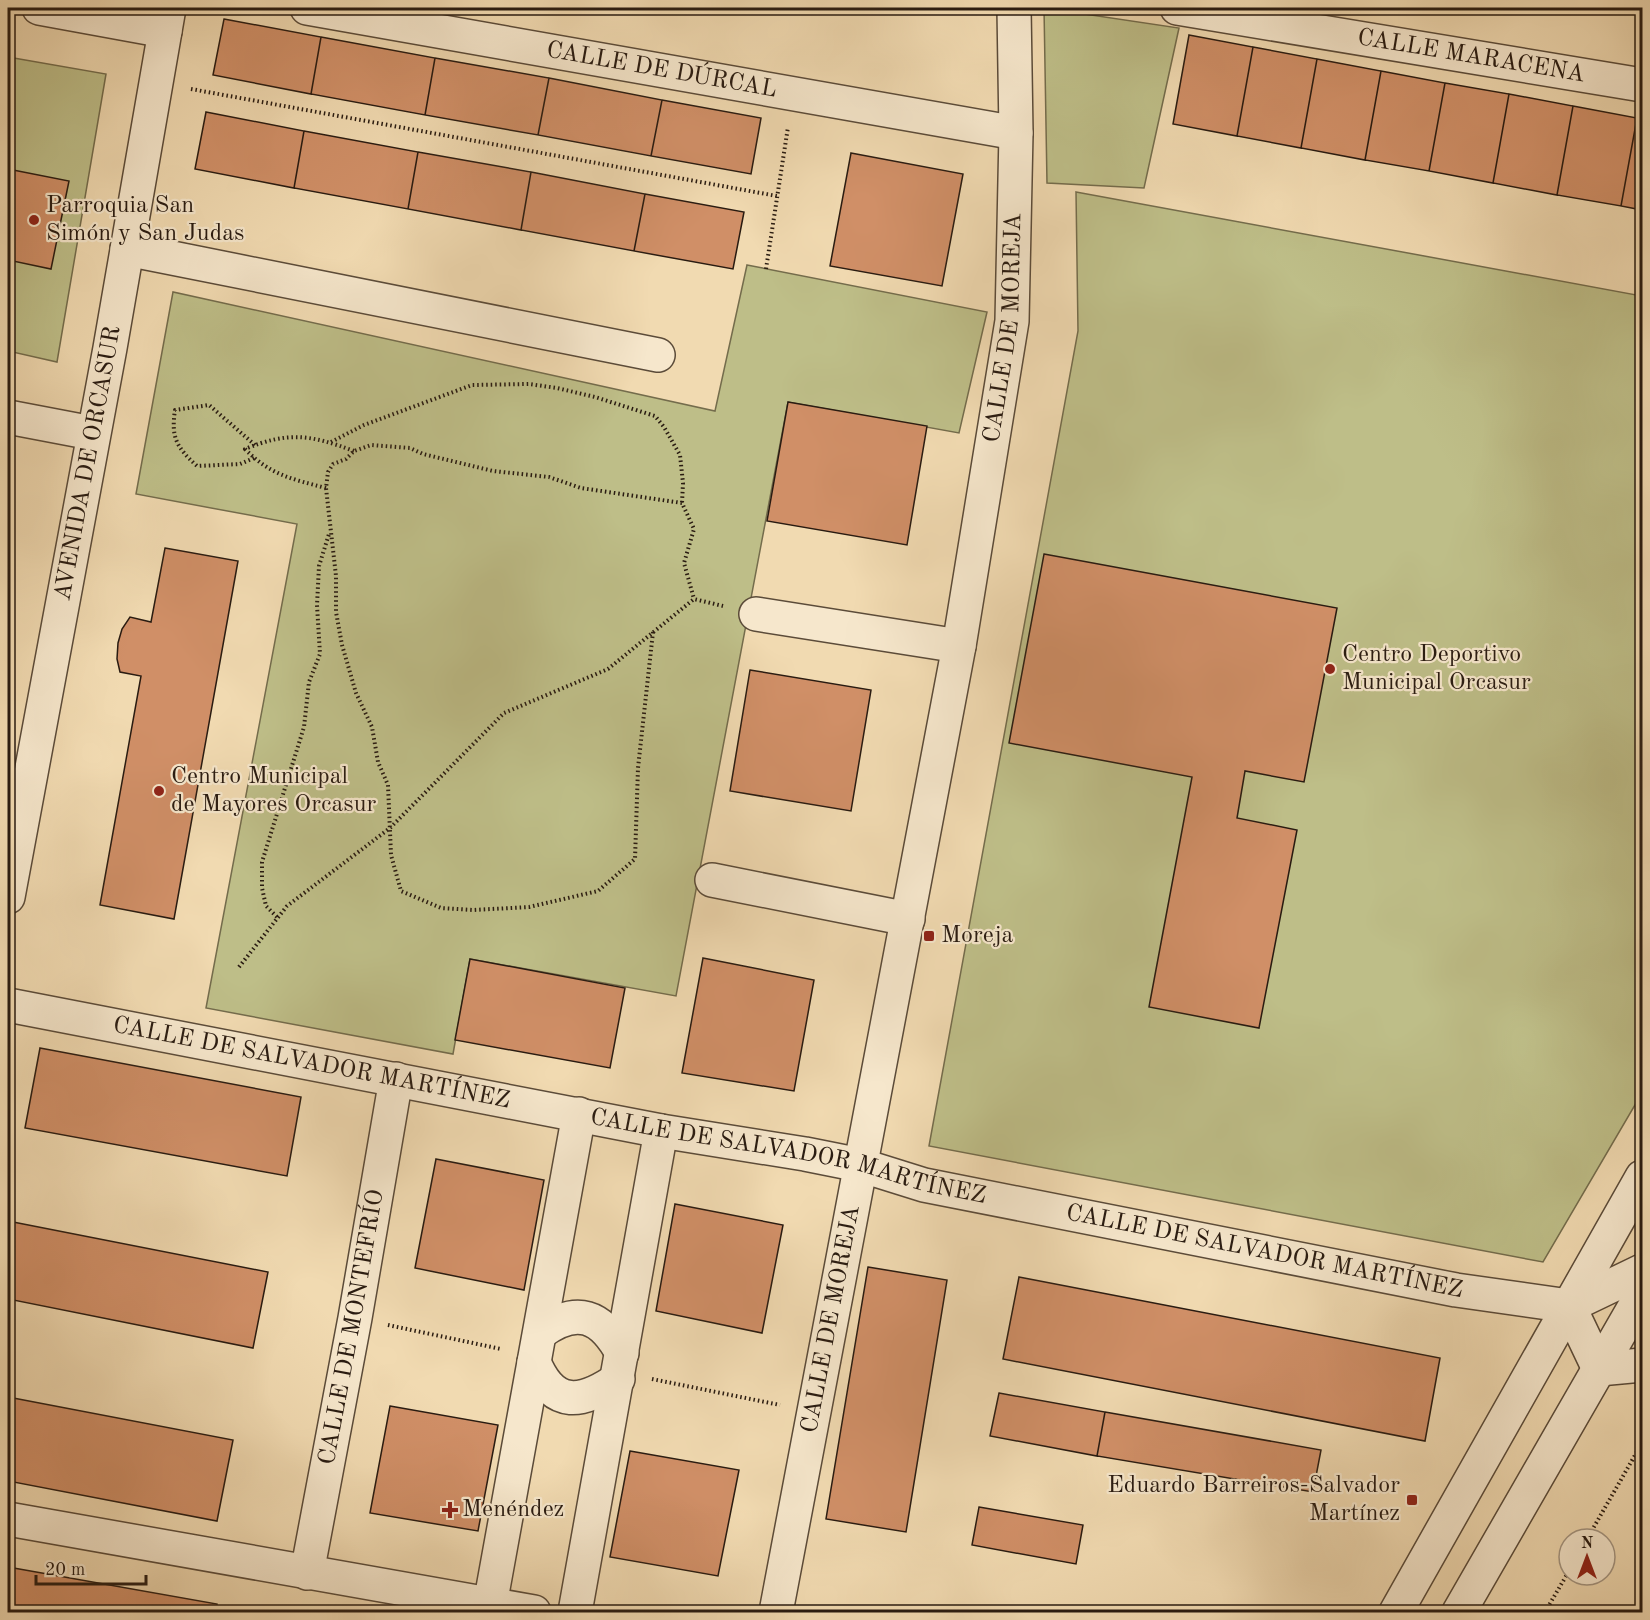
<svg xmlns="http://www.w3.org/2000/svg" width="1650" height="1620" viewBox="0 0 1650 1620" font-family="'Old Standard TT',serif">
<rect width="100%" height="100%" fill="#f1dab1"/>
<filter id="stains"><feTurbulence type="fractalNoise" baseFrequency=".00333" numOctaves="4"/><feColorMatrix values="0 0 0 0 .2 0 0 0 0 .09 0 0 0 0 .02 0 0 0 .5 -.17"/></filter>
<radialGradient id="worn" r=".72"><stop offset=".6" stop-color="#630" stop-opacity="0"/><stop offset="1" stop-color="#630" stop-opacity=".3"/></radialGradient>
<path fill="#bebe88" stroke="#746c4c" stroke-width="1.5" d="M1044 8 1179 28 1144 188 1047 183Z
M8 57 106 74 57 362 8 351Z
M1076 192 1642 296V1093L1543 1262 929 1146 1078 331Z
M747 265 987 312 959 433 788 402 676 996 470 959 453 1054 206 1008 297 524 136 494 173 292 715 411Z"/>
<path fill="#d08f67" stroke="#291b11" stroke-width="1.5" d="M224 19 321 37 311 94 213 75Z
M1189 35 1253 47 1237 136 1173 124Z
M321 37 435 58 425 115 311 94Z
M1253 47 1317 59 1301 148 1237 136Z
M435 58 549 78 538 135 425 115Z
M1317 59 1381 71 1365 160 1301 148Z
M1381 71 1445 83 1429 171 1365 160Z
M549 78 662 100 651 156 538 135Z
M1445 83 1509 94 1493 183 1429 171Z
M1509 94 1573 106 1557 195 1493 183Z
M662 100 761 118 751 174 651 156Z
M1573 106 1637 118 1621 206 1557 195Z
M206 112 304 131 294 188 195 169Z
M1637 118 1642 119V210L1621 206Z
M304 131 418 152 408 209 294 188Z
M418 152 531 172 521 230 408 209Z
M851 153 963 174 942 286 830 266Z
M8 169 69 181 51 269 8 260Z
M531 172 645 194 634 251 521 230Z
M645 194 744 212 733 269 634 251Z
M788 402 927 426 907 545 767 521Z
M165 548 238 561 174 919 100 905 141 676 120 672 117 659 118 643 122 629 130 617 151 622Z
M1044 554 1337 608 1304 782 1245 771 1237 818 1297 830 1259 1028 1149 1007 1192 777 1009 743Z
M750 670 871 690 851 811 730 791Z
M703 958 814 980 794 1091 682 1073Z
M470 959 625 988 610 1068 455 1040Z
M40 1048 301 1097 287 1176 25 1128Z
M436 1159 544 1180 524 1290 415 1268Z
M675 1204 783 1225 762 1333 656 1311Z
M8 1221 268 1272 253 1348 8 1299Z
M868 1267 947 1280 906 1532 826 1519Z
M1019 1277 1440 1358 1425 1441 1003 1359Z
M999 1393 1105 1412 1097 1456 990 1436Z
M8 1397 233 1440 217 1521 8 1481Z
M390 1406 498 1425 478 1531 370 1513Z
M1105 1412 1321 1450 1313 1492 1097 1456Z
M630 1451 739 1470 718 1576 610 1557Z
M979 1507 1083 1525 1076 1564 972 1545Z
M8 1567 217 1604 216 1612H8Z"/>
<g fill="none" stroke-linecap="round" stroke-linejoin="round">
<defs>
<g id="minor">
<path d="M39 8 165 31"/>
<path id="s1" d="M307 8 1016 133"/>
<path id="s2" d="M1177 8 1642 85"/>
<path d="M127 249 658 355"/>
<path d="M8 417 92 433"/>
<path d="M756 614 959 646"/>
<path d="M712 880 908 919"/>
<path id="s3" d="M8 897 110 348 169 8"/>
<path id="s4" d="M8 1005 661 1131 805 1154 860 1165 924 1185 1456 1290 1569 1306"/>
<path d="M1569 1306 1642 1271"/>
<path d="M1569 1306 1599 1369"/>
<path d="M541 1332C577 1306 601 1315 622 1353"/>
<path d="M534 1362C554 1410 583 1403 618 1379"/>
<path d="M1599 1369 1642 1365"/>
<path d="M8 1519 534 1612"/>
<path id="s5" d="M307 1573 355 1318 396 1079"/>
<path d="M490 1605 579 1114"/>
<path d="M575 1612 661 1131"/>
<path id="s6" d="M776 1612 959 646 1012 321 1016 133 1014 8"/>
<path d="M1396 1612 1642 1177"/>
<path d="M1459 1612 1642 1294"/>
</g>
</defs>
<use href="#minor" stroke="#5b4b39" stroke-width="36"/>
<path stroke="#291b11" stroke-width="4" stroke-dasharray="1.5 3" stroke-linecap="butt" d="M191 89 777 196
M766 269 788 127
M331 442 364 425 472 385 529 384 557 388 595 397 655 416 664 427 680 455 683 483 682 503
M254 458 240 464 197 466C176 447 171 437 175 410L209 405 255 445
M326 488C292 479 270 475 245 449 289 431 311 435 354 451
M653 632 638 768 635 859 598 891 529 907 473 910 441 908 401 891 391 855 388 785 378 762 372 727 356 693 342 645 336 612V576L326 488 328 472 333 464 346 459 354 451 371 445 410 448 423 454 493 471 549 477 581 488 682 503 694 529 684 563 694 599
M277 917 266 906 262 888V862L304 727 309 682 320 654 317 605 319 566 329 534
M239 967 287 906 390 828 504 713 608 669 694 599 723 606
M388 1325 501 1349
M652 1379 780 1405
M1587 1539 1642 1443
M1545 1612 1569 1571"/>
<use href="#minor" stroke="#f6e7cc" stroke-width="33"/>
</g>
<g fill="#8f2418" stroke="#f6e7cc" stroke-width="2">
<circle cx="34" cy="220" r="6"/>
<circle cx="1330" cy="669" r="6"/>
<circle cx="159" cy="791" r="6"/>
<rect x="923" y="930" width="12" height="12" rx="3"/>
<rect x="1406" y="1494" width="12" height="12" rx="3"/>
<path d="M447 1501h6v6h6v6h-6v6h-6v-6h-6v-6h6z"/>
</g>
<g text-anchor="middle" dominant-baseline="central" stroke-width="4.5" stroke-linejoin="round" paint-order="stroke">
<g font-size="24" fill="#291b11" stroke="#f6e7cc">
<text stroke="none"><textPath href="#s2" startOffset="298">CALLE MARACENA</textPath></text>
<text stroke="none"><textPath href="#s1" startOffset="360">CALLE DE DÚRCAL</textPath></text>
<text stroke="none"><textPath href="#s6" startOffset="1305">CALLE DE MOREJA</textPath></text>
<text stroke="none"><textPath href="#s3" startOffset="441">AVENIDA DE ORCASUR</textPath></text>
<text stroke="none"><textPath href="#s4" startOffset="309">CALLE DE SALVADOR MARTÍNEZ</textPath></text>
<text stroke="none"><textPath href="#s4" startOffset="795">CALLE DE SALVADOR MARTÍNEZ</textPath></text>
<text stroke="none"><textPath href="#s4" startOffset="1281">CALLE DE SALVADOR MARTÍNEZ</textPath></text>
<text stroke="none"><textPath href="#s6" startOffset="298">CALLE DE MOREJA</textPath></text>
<text stroke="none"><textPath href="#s5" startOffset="250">CALLE DE MONTEFRÍO</textPath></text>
</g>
<g font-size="24" fill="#291b11" stroke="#f6e7cc" text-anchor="start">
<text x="46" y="206">Parroquia San<tspan x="46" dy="28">Simón y San Judas</tspan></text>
<text x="1342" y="655">Centro Deportivo<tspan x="1342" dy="28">Municipal Orcasur</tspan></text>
<text x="171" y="777">Centro Municipal<tspan x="171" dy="28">de Mayores Orcasur</tspan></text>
<text x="941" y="936">Moreja</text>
<text x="1400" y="1486" text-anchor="end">Eduardo Barreiros-Salvador<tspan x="1400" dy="28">Martínez</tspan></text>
<text x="462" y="1510">Menéndez</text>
</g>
</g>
<rect width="1650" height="1620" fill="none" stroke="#f1dab1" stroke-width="30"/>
<rect x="9" y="9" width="1632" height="1602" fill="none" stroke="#291b11" stroke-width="3"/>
<rect x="15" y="15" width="1620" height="1590" fill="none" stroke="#291b11" stroke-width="1.5"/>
<g transform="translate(1587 1557)"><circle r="28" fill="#f6e7cc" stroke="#a49581" stroke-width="1.5"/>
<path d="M0-4.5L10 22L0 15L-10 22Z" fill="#8f2418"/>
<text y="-9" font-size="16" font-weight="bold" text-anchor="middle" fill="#291b11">N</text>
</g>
<path d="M36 1575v9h110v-9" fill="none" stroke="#291b11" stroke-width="3"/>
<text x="45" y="1575" font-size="18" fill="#291b11" stroke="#f6e7cc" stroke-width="4.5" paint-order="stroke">20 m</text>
<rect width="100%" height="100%" filter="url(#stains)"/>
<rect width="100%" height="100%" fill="url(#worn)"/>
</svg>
